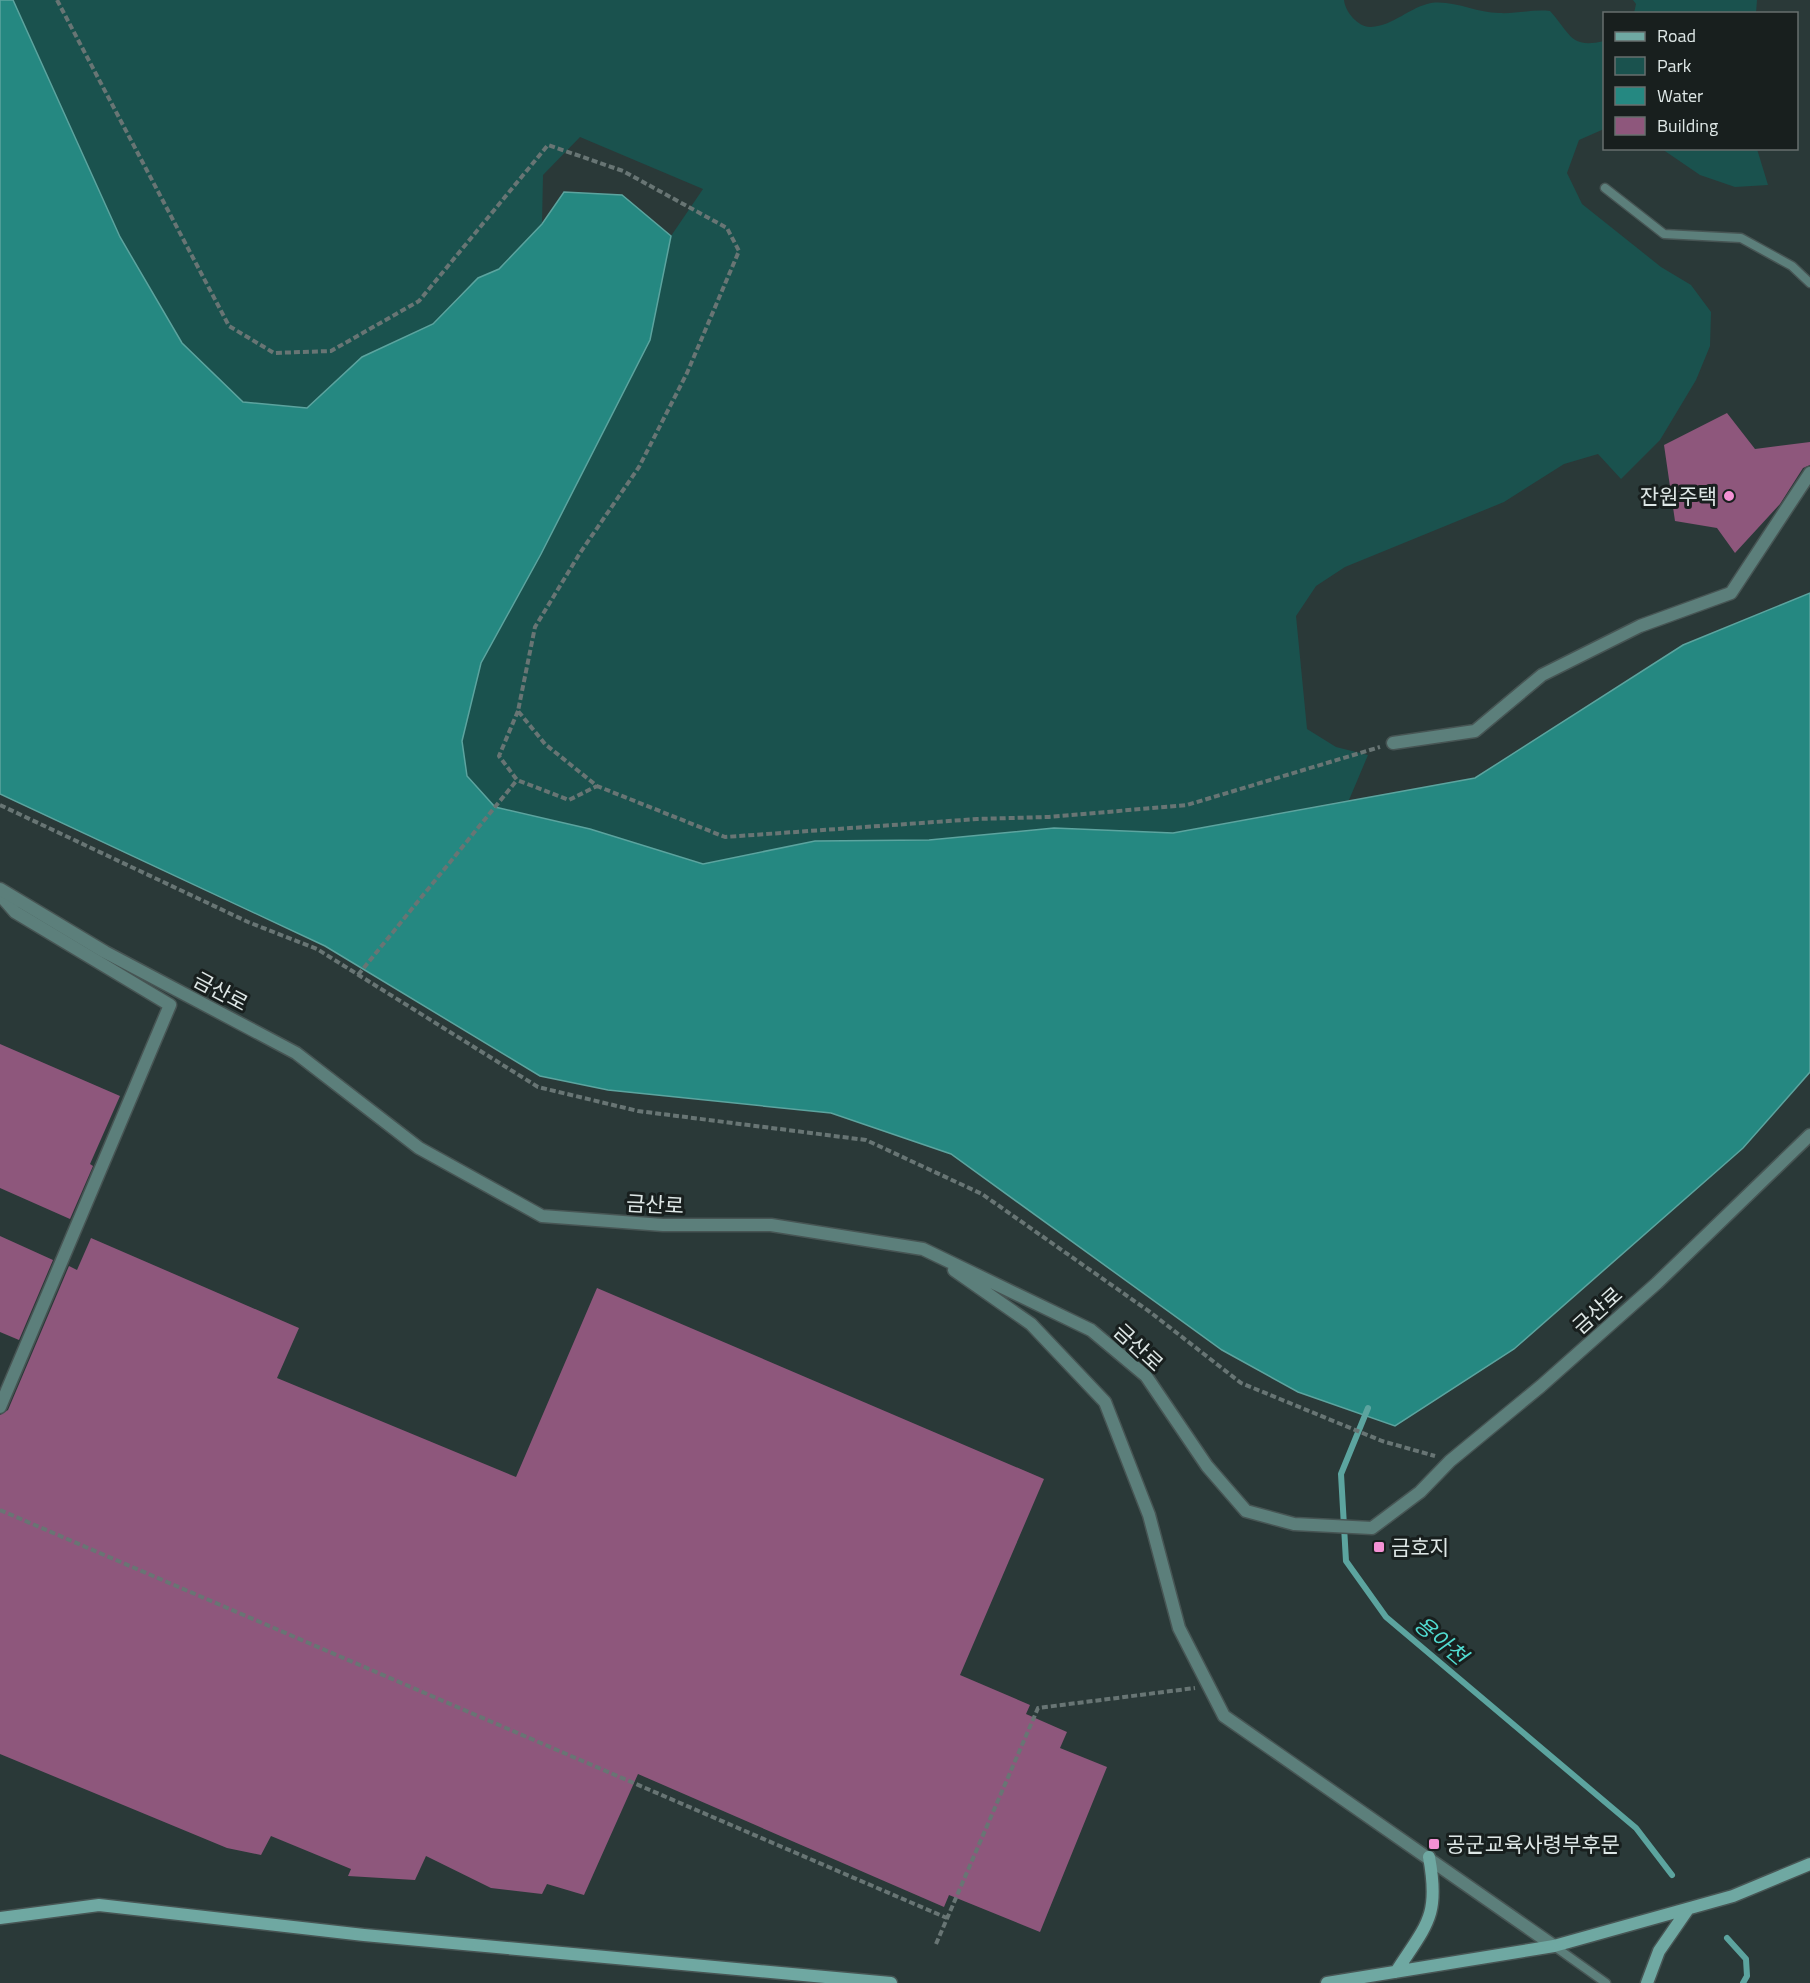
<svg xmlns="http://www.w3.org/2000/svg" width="1810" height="1983" viewBox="0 0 1810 1983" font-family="'Titillium Web','Noto Sans KR',sans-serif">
<rect width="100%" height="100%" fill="#2a3938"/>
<path fill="#1a524e" d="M13 0H1344C1345 12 1359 28 1371 27 1393 26 1410 7 1431 3 1455 0 1476 13 1499 13 1517 14 1533 9 1550 11 1571 34 1570 49 1604 41V129L1579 140 1567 173 1582 204 1661 267 1691 285 1711 312 1710 346 1696 380 1660 440 1621 479 1598 454 1564 464 1504 502 1345 567 1316 586 1296 616 1307 729 1336 747 1368 755 1349 800 1173 833 1054 828 929 840 815 841 703 864 590 829 495 807 467 776 462 741 481 663 541 554 650 340 671 236 703 189 580 137 543 175 542 224 499 269 478 278 458 297 433 325 362 357 307 408 243 402 182 343 120 237Z
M1633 0H1757L1756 13H1634L1636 4Z
M1662 149H1757L1768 185 1735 187 1700 175Z"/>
<path fill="#258881" stroke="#5ca49f" stroke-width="1.5" d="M0 0H13L120 237 182 343 243 402 307 408 362 357 433 324 478 278 499 269 542 224 564 192 622 195 671 236 650 340 541 554 481 663 462 741 467 776 495 807 590 829 703 864 815 841 929 840 1054 828 1173 833 1475 778 1683 645 1810 593V1072L1743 1148 1514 1349 1395 1426 1298 1392 1222 1350 951 1154 831 1113 608 1090 540 1076 325 946 0 794Z"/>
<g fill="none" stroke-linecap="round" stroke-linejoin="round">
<path stroke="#5ca49f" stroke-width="6" d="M1368 1408 1341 1474 1346 1561 1386 1617 1636 1828 1672 1875
M1727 1938 1746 1959 1747 1976 1743 1983"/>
</g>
<path fill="#8e577c" d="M1727 413 1755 449 1810 442V465L1803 468 1780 504 1735 553 1717 528 1675 521 1664 445Z
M0 1044 120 1096 90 1164 93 1166 70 1219 0 1188Z
M0 1236 53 1260 19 1340 0 1332Z
M91 1238 299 1328 277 1378 516 1477 597 1288 1044 1479 960 1675 1030 1705 1026 1714 1067 1732 1060 1748 1107 1767 1040 1932 949 1895 944 1907 638 1774 584 1895 547 1884 542 1894 491 1888 426 1856 415 1880 348 1876 351 1869 271 1836 261 1855 227 1848 0 1754V1415L8 1410 69 1266 77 1270Z"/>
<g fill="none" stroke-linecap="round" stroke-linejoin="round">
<defs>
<path id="service" d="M1605 188 1664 234 1741 238 1792 266 1810 283
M1554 1946 1606 1983"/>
<path id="minor" d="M1393 743 1475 731 1542 675 1640 626 1731 593 1810 473
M0 895 15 912 170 1005 0 1407"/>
<path id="tertiary" d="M0 889 105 952 296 1053 419 1148 542 1216 663 1225H771L923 1249 1091 1330 1146 1376 1207 1466 1246 1511 1294 1524 1372 1528 1420 1492 1450 1461 1541 1386 1657 1283 1810 1135
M954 1270 1031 1324 1105 1402 1149 1515 1179 1628 1224 1716 1554 1946"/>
<path id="secondary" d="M0 1918 99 1905 364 1935 891 1983
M1396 1972C1427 1924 1440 1916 1429 1857
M1327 1983 1554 1946 1733 1896 1810 1864
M1647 1983 1659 1951 1688 1909"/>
</defs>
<use href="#service" stroke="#475554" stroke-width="11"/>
<use href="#minor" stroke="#475554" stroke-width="15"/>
<use href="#tertiary" stroke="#475554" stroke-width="15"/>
<use href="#secondary" stroke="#475554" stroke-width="15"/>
<path stroke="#687574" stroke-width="4" stroke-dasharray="6 3" stroke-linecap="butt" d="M57 0 229 326 274 353 331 351 419 301 548 145 623 171 727 228 739 251 687 373 639 467 580 553 535 627 518 711 545 744 597 786 725 837 977 819 1049 817 1187 805 1380 747
M518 711 499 756 517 780 569 800 597 786
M0 805 248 922 317 949 538 1087 638 1111 866 1140 982 1194 1150 1312 1241 1383 1382 1441 1435 1456
M358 975 517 780
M0 1510 947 1918
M936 1944 1038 1708 1195 1688"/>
<use href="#service" stroke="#5c7f7b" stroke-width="8"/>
<use href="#minor" stroke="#5c7f7b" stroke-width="12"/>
<use href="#tertiary" stroke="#5c7f7b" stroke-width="12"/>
<use href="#secondary" stroke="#6fa8a2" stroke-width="12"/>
</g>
<g fill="#f491d4" stroke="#181f1e" stroke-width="2">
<circle cx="1729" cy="496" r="6"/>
<rect x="1373" y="1541" width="12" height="12" rx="3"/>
<rect x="1428" y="1838" width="12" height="12" rx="3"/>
</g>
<g text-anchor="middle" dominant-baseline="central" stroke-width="6" stroke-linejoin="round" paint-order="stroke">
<g font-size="21" fill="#dee7e6" stroke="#181f1e" text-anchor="start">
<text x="1717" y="496" text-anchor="end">잔원주택</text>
<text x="1391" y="1547">금호지</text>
<text x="1446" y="1844">공군교육사령부후문</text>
</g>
<g font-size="21" fill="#dee7e6" stroke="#181f1e">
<text transform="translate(221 991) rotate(28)">금산로</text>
<text transform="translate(655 1204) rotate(3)">금산로</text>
<text transform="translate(1597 1310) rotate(-42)">금산로</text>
<text transform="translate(1139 1347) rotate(43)">금산로</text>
</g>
<g font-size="22" font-style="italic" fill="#51dbd0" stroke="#181f1e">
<text transform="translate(1441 1640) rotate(40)">용아천</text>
</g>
</g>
<rect x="1603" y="12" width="195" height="138" fill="#181f1e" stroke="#676f6e" stroke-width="1.5"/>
<rect x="1615" y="32" width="30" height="9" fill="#6fa8a2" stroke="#676f6e" stroke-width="1.5"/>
<text x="1657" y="42" font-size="18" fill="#dee7e6">Road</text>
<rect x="1615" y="57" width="30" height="18" fill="#1a524e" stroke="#676f6e" stroke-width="1.5"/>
<text x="1657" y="72" font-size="18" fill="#dee7e6">Park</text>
<rect x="1615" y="87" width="30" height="18" fill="#258881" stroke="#676f6e" stroke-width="1.5"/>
<text x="1657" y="102" font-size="18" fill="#dee7e6">Water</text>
<rect x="1615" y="117" width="30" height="18" fill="#8e577c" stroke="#676f6e" stroke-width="1.5"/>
<text x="1657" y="132" font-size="18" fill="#dee7e6">Building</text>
</svg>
